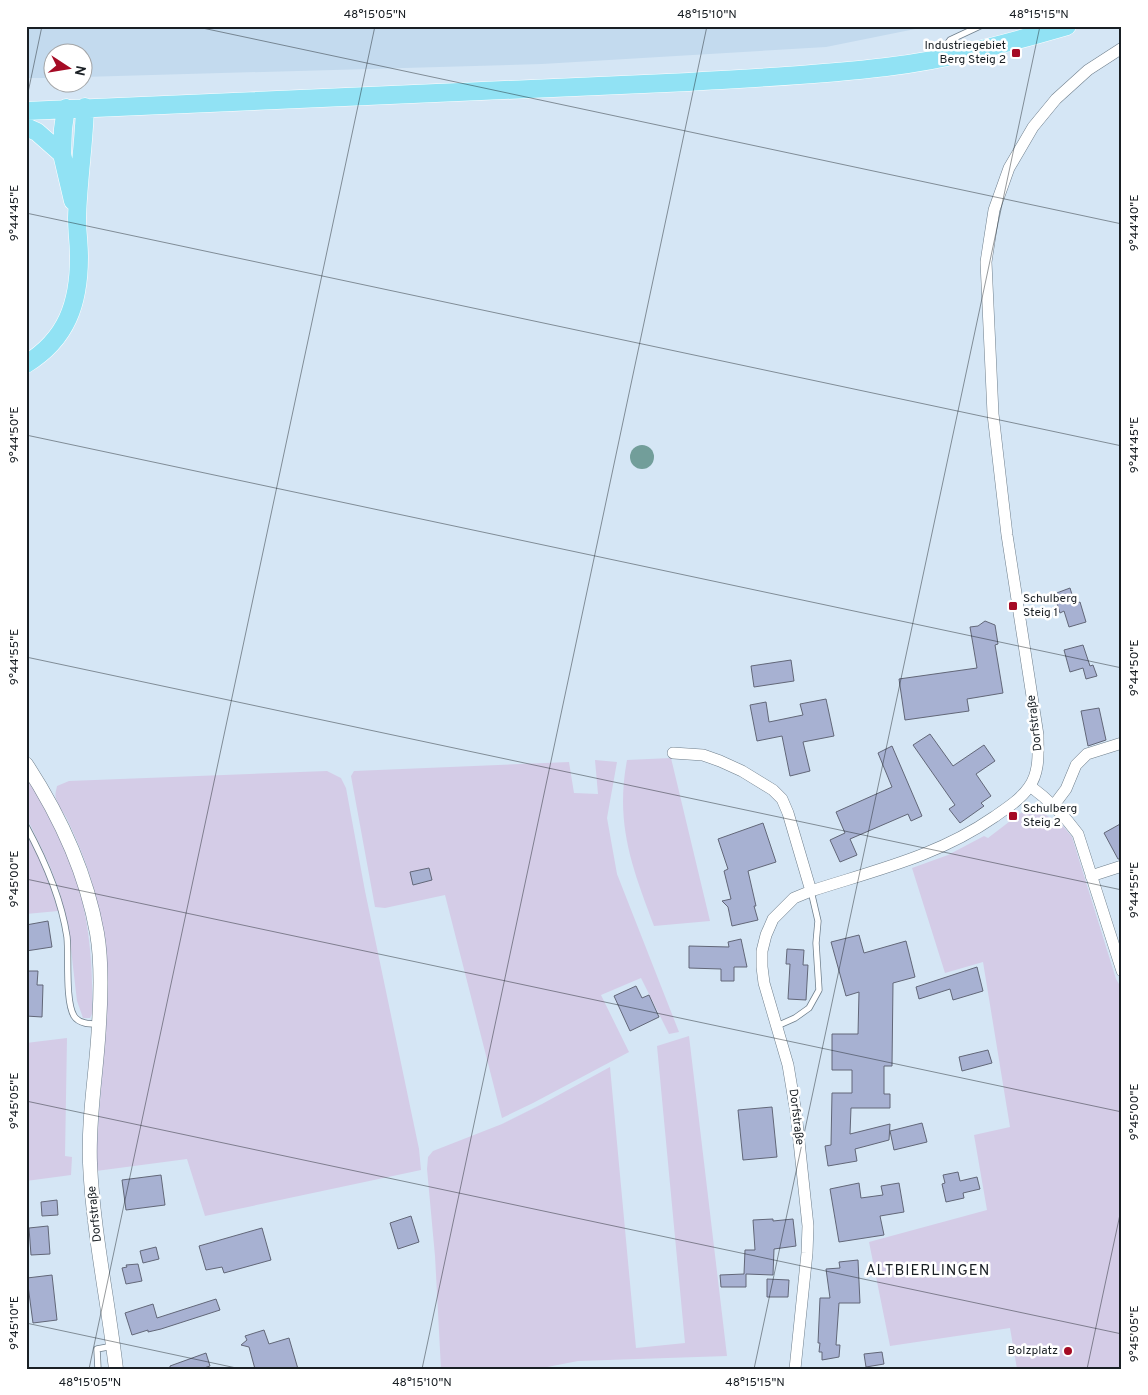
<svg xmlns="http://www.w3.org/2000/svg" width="1148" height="1395" viewBox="0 0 1148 1395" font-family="Overpass,sans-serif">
<rect width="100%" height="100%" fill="#d5e6f5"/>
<path fill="#c3daee" d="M26 26H930L826 47 542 64 83 77 82 52H52V78H26Z"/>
<path fill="#d4cce7" d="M671 758 710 921 654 926C632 867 615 824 627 760Z
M595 760 617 762 607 818 617 874 679 1032 669 1034 641 978 601 995 629 1052 533 1103 502 1118 445 895 385 908 375 907 351 776 354 771 569 762 574 793 598 794Z
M327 771 341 778 346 788 365 891 419 1149 421 1170 205 1216 187 1159 96 1171C98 1082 117 992 97 903 91 873 79 844 66 817 63 812 59 807 57 801 54 795 56 792 57 786L69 781Z
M26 774C37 793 48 812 58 831 86 888 94 952 92 1014L90 1018H83L77 1001 69 932 59 890 49 864 26 816Z
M1026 809 1045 814 1060 826H1063L1072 837 1116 979 1122 989V1369H1017L1010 1328 890 1346 869 1242 987 1210 974 1135 1010 1127 983 962 945 973 912 868 948 855 984 836 988 838Z
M26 832C40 858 50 883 58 911L26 914Z
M689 1036 727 1356 578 1361 537 1369H441L435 1256 427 1169 428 1157 433 1151 502 1124 542 1104 610 1067 636 1348 685 1343 657 1046Z
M67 1038 65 1156 72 1157 71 1175 26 1181V1043Z"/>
<path fill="#729e9a" d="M630 457a12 12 0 1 1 24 0a12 12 0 1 1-24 0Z"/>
<path fill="#a7b1d2" stroke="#626778" d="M1070 588 1075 604 1080 602 1086 622 1069 627 1064 611 1060 613 1054 594Z
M985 621 995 625 998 644 995 645 1003 693 967 699 969 711 905 720 899 679 977 668 970 627 978 626Z
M1083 645 1090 666 1093 665 1097 676 1086 679 1083 668 1070 672 1064 650Z
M791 660 794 681 754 687 751 666Z
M826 699 834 736 803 742 810 771 790 776 782 736 757 741 750 705 766 702 769 722 803 715 800 704Z
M1099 708 1106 740 1088 746 1081 711Z
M930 734 953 766 984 745 995 761 976 774 991 796 981 803 984 806 960 823 949 809 955 805 913 745Z
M892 746 922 816 911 821 908 814 850 839 857 855 840 862 830 840 845 833 836 812 892 787 878 753Z
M763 823 776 862 748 871 756 906H754L758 920 732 926 728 907 722 901 731 899 724 871 728 869 718 839Z
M1122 823V859H1118L1104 833Z
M429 868 432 880 413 885 410 872Z
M48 921 52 947 26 951V925Z
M859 935 864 953 906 941 915 977 893 983 892 1066H884V1094H890V1108H851L850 1134 890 1124 889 1140 855 1149 857 1161 828 1166 825 1146 831 1145 832 1093H852V1070H832V1034H858L859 992 846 996 831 942Z
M741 939 747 967H734V981H721V969L689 968V946L729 947 728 942Z
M787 949 804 950 803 965H808L806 1000 788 999 790 964H786Z
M977 967 983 991 953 1000 950 989 919 999 916 987Z
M26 971H38L37 985H43L42 1017 26 1016Z
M636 986 642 998 649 995 659 1017 630 1031 614 996Z
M988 1050 992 1063 962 1071 959 1057Z
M772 1107 777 1157 743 1160 738 1110Z
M922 1123 927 1142 894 1150 890 1131Z
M958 1172 960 1181 977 1177 980 1189 963 1193 964 1198 946 1202 942 1184 945 1183 943 1175Z
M161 1175 165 1205 126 1210 122 1180Z
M859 1183 861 1198 883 1195 881 1186 899 1183 904 1212 880 1216 884 1235 839 1242 830 1189Z
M57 1200 58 1215 42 1216 41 1202Z
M411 1216 419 1242 398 1249 390 1223Z
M773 1219V1221L793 1219 796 1246 774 1249 773 1275 746 1274V1287H721L720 1275 744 1274 745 1250H755L753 1220Z
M48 1226 50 1254 31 1255 29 1228Z
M262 1228 271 1260 224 1273 222 1267 206 1270 199 1246Z
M156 1247 159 1259 143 1263 140 1251Z
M858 1260 860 1303H839L836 1345H840L839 1357 822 1360V1352H819L820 1343H818L820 1298H830L826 1269 840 1268 839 1262Z
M138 1264 142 1281 126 1284 122 1268 127 1267 126 1265Z
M52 1275 57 1320 33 1323 27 1278Z
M767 1279 789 1280 788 1297H767Z
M216 1299 220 1310 161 1329 148 1332V1330L132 1335 125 1313 153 1304 157 1318Z
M264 1330 269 1344 289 1338 298 1369H255L249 1347 241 1345 247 1340 245 1336Z
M882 1352 884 1364 866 1367 864 1354Z
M206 1353 210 1366 201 1369H170V1366Z"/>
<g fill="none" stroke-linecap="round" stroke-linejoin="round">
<defs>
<path id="service" d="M940 54 950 40 980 26
M26 826C45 861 61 897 67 937 69 956 65 1001 74 1016 79 1024 90 1024 98 1024
M777 1026 795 1018 809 1008 819 990 816 943 818 921 811 891
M98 1369 97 1349 113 1346"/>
<path id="minor" d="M673 753 703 755 720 761 742 771 773 790 782 799 788 813 811 891
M1030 786C1049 800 1064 815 1078 834L1122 971
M1054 805 1066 789 1076 765 1087 754 1122 743
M1091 876 1122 866
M795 1369 807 1253 808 1226 796 1113 788 1065 764 983 762 967V951L766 935 773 919 794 898 811 891C876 870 938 856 994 817 1007 808 1021 799 1029 787 1040 772 1038 752 1038 735L1007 535 993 414 986 262 994 210 1009 168 1033 127 1056 99 1088 70 1122 48"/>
<path id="tertiary" d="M26 764C60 816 86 872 97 933 102 962 101 994 99 1024 97 1070 88 1116 90 1163 93 1232 108 1300 116 1369"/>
<path id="primary" d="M26 111 689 82C755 78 821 75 886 67 947 60 1008 43 1067 26
M26 127 37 132 62 154 73 201
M62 154 63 129 66 108
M26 364C67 339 79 303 79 257 79 244 77 231 77 218 78 181 84 144 85 107"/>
</defs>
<use href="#service" stroke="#6f7f8c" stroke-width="7"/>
<use href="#minor" stroke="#6f7f8c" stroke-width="12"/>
<use href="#tertiary" stroke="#6f7f8c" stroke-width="15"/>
<use href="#primary" stroke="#fff" stroke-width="19"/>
<use href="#service" stroke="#fff" stroke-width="5.5"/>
<use href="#minor" stroke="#fff" stroke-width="11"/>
<use href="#tertiary" stroke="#fff" stroke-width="14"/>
<use href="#primary" stroke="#91e2f4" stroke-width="18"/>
</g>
<path fill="none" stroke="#191f24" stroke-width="1" stroke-opacity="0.45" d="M193 26 1122 224M26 102 42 26M26 213 1122 446M26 435 1122 668M26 657 1122 890M26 879 1122 1112M26 1101 1122 1334M26 1323 241 1369M89 1369 375 26M422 1369 707 26M754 1369 1040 26M1087 1369 1122 1205"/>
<g fill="#a50b25" stroke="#fff" stroke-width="2">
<rect x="1011" y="48" width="10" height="10" rx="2.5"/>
<rect x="1008" y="601" width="10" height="10" rx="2.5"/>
<rect x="1008" y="811" width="10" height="10" rx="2.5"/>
<circle cx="1068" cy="1351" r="5"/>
</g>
<g text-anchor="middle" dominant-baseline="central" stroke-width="5" stroke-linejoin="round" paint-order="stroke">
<g font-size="12" fill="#191f24" stroke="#fff" text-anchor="end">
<text x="1006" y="46">Industriegebiet<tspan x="1006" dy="14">Berg Steig 2</tspan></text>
<text x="1023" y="599" text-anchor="start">Schulberg<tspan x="1023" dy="14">Steig 1</tspan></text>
<text x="1023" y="809" text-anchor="start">Schulberg<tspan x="1023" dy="14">Steig 2</tspan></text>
<text x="1058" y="1351">Bolzplatz</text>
</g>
<g font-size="12" fill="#191f24" stroke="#fff">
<text transform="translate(1035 723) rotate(-97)">Dorfstraße</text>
<text transform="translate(796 1117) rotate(83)">Dorfstraße</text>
<text transform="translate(95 1214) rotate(-96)">Dorfstraße</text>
</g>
<g font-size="15" letter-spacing="1" fill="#191f24" stroke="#fff">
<text x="928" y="1271">ALTBIERLINGEN</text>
</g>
</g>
<rect width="1148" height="1395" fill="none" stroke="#ffffff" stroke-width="55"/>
<g transform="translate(68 68) rotate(102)"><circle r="24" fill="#ffffff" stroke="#a3a5a7"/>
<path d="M0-4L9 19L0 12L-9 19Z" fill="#a50b25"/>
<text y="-8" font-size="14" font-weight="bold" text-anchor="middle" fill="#191f24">N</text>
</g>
<rect x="28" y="28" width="1092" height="1340" fill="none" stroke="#191f24" stroke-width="2"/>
<g font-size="12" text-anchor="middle" fill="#191f24">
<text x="375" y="18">48°15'05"N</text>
<text x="707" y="18">48°15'10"N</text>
<text x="1039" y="18">48°15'15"N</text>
<text transform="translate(14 213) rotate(-90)" y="4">9°44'45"E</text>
<text transform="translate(1134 223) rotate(-90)" y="4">9°44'40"E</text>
<text transform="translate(14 435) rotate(-90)" y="4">9°44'50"E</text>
<text transform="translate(1134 445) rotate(-90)" y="4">9°44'45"E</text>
<text transform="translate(14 657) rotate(-90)" y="4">9°44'55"E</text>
<text transform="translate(1134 668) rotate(-90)" y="4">9°44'50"E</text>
<text transform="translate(14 879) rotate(-90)" y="4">9°45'00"E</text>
<text transform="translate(1134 890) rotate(-90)" y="4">9°44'55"E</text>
<text transform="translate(14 1101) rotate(-90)" y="4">9°45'05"E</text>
<text transform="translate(1134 1112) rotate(-90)" y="4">9°45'00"E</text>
<text transform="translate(14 1323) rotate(-90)" y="4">9°45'10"E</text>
<text transform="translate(1134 1334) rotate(-90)" y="4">9°45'05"E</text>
<text x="90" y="1386">48°15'05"N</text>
<text x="422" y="1386">48°15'10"N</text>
<text x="755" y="1386">48°15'15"N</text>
</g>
</svg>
